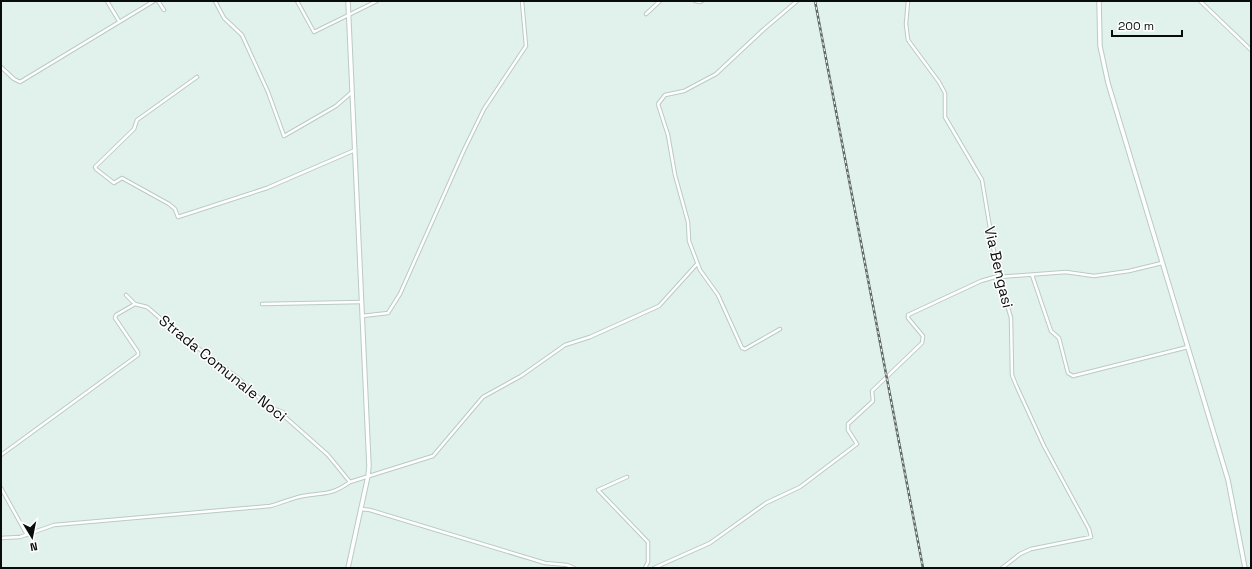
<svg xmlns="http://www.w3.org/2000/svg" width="1252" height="569" viewBox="0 0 1252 569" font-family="'Space Grotesk',sans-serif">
<rect width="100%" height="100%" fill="#e1f1ec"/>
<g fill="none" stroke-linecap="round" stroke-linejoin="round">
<defs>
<path id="street" d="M107 1 119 21
M158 1 164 10
M215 1 224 18 242 35 268 92 284 136 336 106 352 92
M297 1 314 32 377 1
M695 1 700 2 702 1
M908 1 906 24 908 40 939 82 945 93V117L982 180 997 270 1011 318 1012 375 1016 385 1044 446 1089 529 1091 537 1031 549 1020 554 1002 568
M1200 1 1251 50
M646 14 660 1
M1 67 14 79 20 82 154 1
M197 77 137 120 134 129 95 167 96 169 114 183 122 178 169 204 175 209 178 217 267 188 355 150
M1032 275 1051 331 1059 338 1068 373 1073 376 1188 347
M999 277 1066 272 1094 276 1129 271 1162 263
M126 295 135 304 147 307 153 312 170 327 238 378 269 407 283 412 284 416 328 455 350 482
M262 304 361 302
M362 316 388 313 400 294 464 150 484 109 526 46 522 1
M780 329 745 349 742 348 718 295 700 270 689 241 688 222 675 175 668 135 658 104 665 95 684 91 716 74 763 30 797 1
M1 455 138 355V352L115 318 116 315 135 304
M627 477 598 490 648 542V562L645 568
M1 488 27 535
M361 509 370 510 545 563 567 565 574 568
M1 538 20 537 54 525 270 506C282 503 292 498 303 496 325 492 330 496 350 482L433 456 483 397 521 376 565 345 590 337 659 306 697 264
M654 568 710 543 766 503 800 487 857 444 848 430V424L873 401 872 391 922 343 923 336 908 318V315L981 281 998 276"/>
<path id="secondary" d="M1099 1 1100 46 1108 83 1228 480 1245 568
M348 568 368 476 369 466 348 1"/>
</defs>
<use href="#street" stroke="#bacac5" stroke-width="4.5"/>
<use href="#secondary" stroke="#bacac5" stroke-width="5.5"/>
<use href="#street" stroke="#fff" stroke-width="2.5"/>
<use href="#secondary" stroke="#fff" stroke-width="3.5"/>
<defs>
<path id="rail" d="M815 1 923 568"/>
</defs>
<use href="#rail" stroke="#5e6865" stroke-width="2.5"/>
<use href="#rail" stroke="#fff" stroke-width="1" stroke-dasharray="3" stroke-linecap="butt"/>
</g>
<g text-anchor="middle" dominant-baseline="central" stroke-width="3" stroke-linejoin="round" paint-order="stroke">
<g font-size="15" fill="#080d0c" stroke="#fff">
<text transform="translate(999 267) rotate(77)">Via Bengasi</text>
<text transform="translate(223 368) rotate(39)">Strada Comunale Noci</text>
</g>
</g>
<rect width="1252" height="569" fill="none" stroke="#080d0c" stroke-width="4"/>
<g transform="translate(32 537) rotate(170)" stroke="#ffffff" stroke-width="3" paint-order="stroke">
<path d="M0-3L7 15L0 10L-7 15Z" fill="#080d0c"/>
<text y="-6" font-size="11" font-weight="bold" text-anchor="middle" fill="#080d0c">N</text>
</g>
<path d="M1112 30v6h70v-6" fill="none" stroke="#080d0c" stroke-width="2"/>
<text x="1118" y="30" font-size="12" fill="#080d0c" stroke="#ffffff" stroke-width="3" paint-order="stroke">200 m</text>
</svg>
